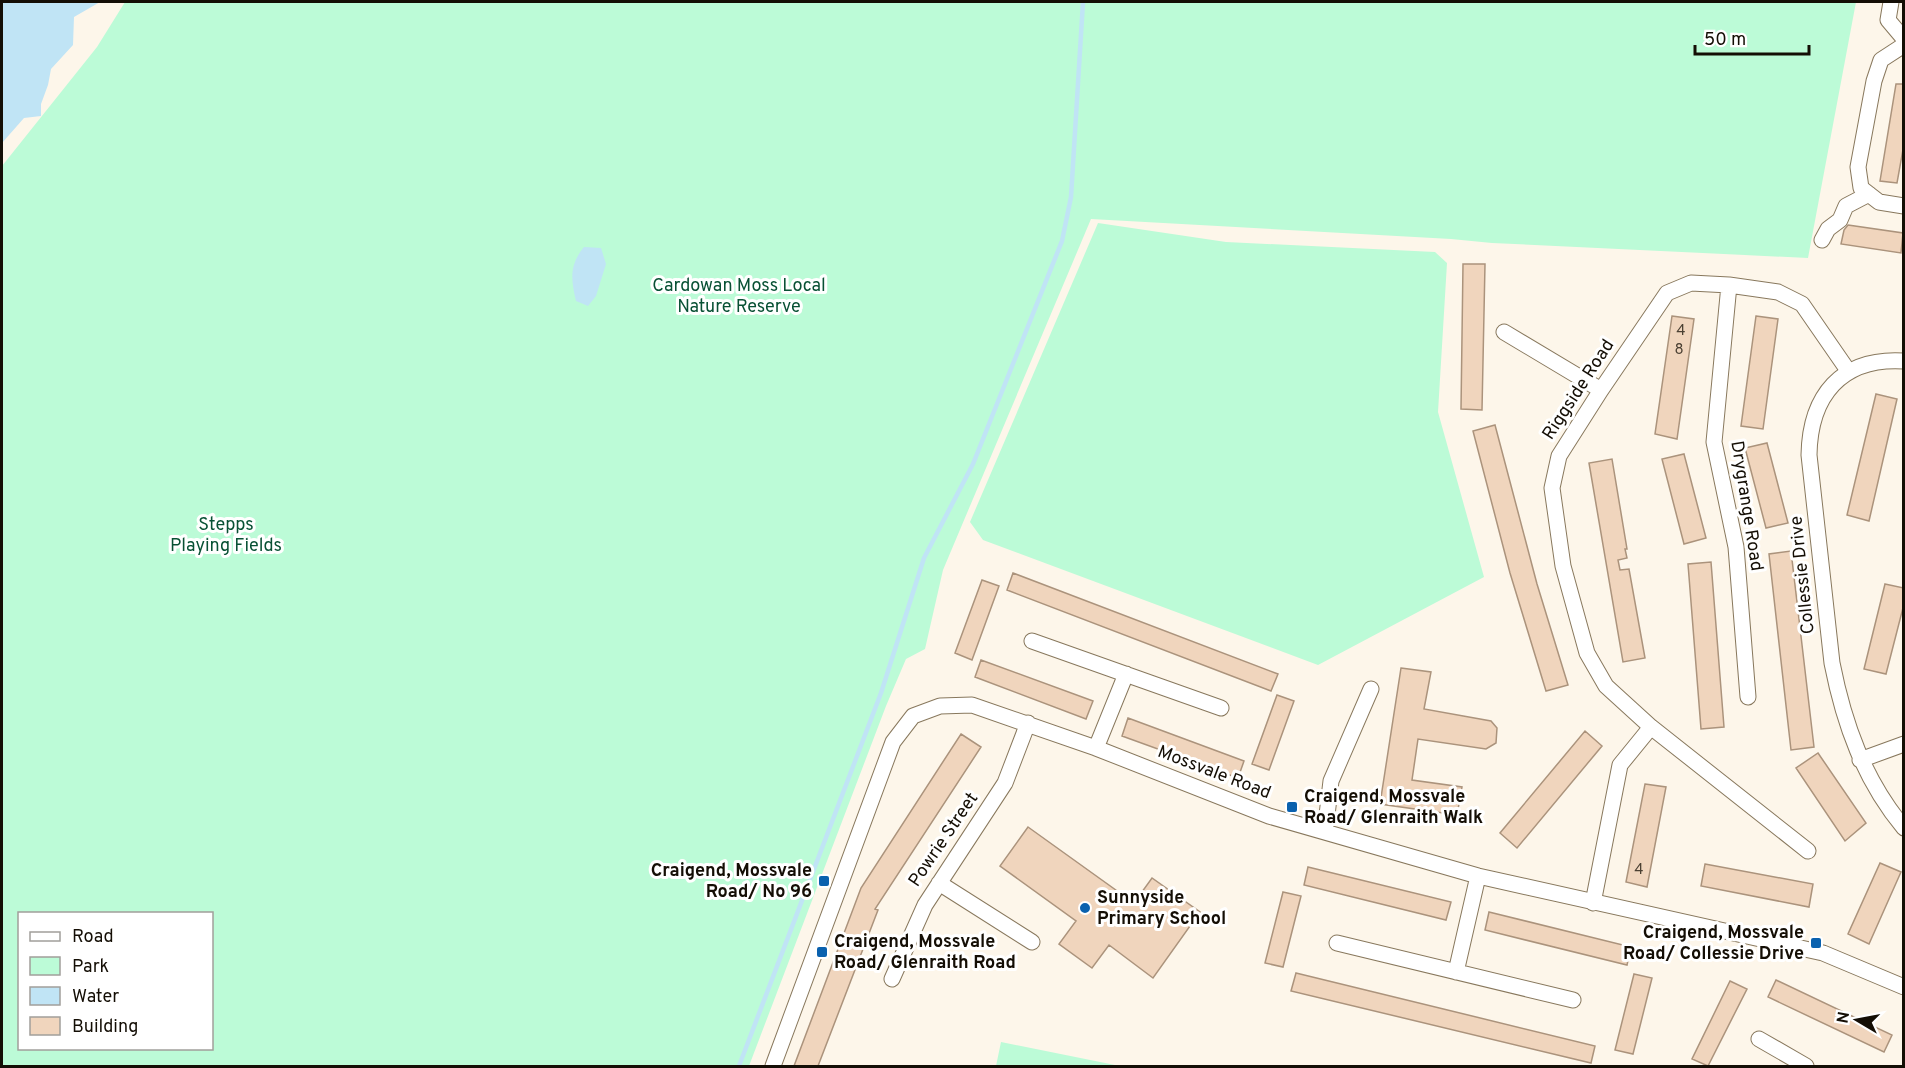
<svg xmlns="http://www.w3.org/2000/svg" width="1905" height="1068" viewBox="0 0 1905 1068" font-family="Overpass,sans-serif">
<rect width="100%" height="100%" fill="#fdf6ea"/>
<path fill="#bcfbd7" fill-rule="evenodd" d="M125 2H1856L1808 258 1492 243 1451 239 1091 219 943 570 925 649 906 659 886 706 749 1066H2V166L97 47ZM20 914H212V1048H20Z
M1098 223 1226 242 1435 252 1447 263 1438 412 1484 577 1318 665 983 540 970 522Z
M1001 1042 1120 1066H996Z"/>
<path fill="#c0e4f5" d="M2 2H100L74 17 73 45 51 69 48 85 41 104V116L24 118 2 143Z
M584 247 601 248 606 264 596 296 588 306 576 301C571 280 569 265 584 247Z"/>
<g fill="none" stroke-linecap="round" stroke-linejoin="round">
<path stroke="#c0e4f5" stroke-width="4.5" d="M739 1066 881 693 924 558 973 464 1062 241 1071 197 1083 2"/>
</g>
<path fill="#f0d5bd" stroke="#ab937c" stroke-width="1.5" d="M1896 84H1904V144L1897 183 1880 181Z
M1848 225 1903 233 1901 253 1841 244 1844 230Z
M1463 264H1485L1482 410 1461 409Z
M1672 316 1694 319 1677 439 1655 434Z
M1756 316 1778 319 1763 429 1741 426Z
M1876 394 1897 399 1869 521 1847 515Z
M1495 425 1537 584 1568 685 1546 691 1510 573 1473 431Z
M1767 443 1788 523 1766 528 1745 448Z
M1684 454 1706 538 1684 544 1662 459Z
M1612 459 1627 549H1625L1627 558 1618 560 1620 570 1629 569 1645 658 1623 662 1589 463Z
M1791 551 1814 747 1791 750 1769 554Z
M1711 562 1724 727 1701 729 1688 564Z
M1013 573 1278 674 1271 691 1007 590Z
M982 580 999 586 972 660 955 653Z
M1885 584 1904 588V604L1886 674 1864 669Z
M981 660 1093 701 1086 719 975 677Z
M1401 668 1431 672 1424 709 1491 721 1497 728 1496 743 1486 749 1418 739 1412 780 1462 787 1457 815 1380 804Z
M1277 695 1294 701 1269 770 1252 764Z
M1128 718 1244 761 1238 778 1122 736Z
M1585 731 1602 746 1517 848 1500 833Z
M961 734 981 747 875 909 878 910 818 1066H794L861 888Z
M1818 753 1866 823 1845 841 1796 768Z
M1645 784 1666 787 1647 887 1626 882Z
M1028 827 1134 903 1152 878 1200 912 1153 978 1109 945 1092 968 1059 944 1076 921 1000 866Z
M1880 863 1901 872 1869 944 1848 934Z
M1705 864 1813 884 1809 907 1701 886Z
M1308 867 1451 902 1446 920 1304 885Z
M1283 892 1301 896 1283 967 1265 963Z
M1489 912 1631 947 1627 965 1485 930Z
M1296 973 1595 1046 1591 1063 1291 991Z
M1634 974 1652 978 1633 1054 1615 1050Z
M1776 980 1892 1035 1884 1052 1768 997Z
M1730 981 1747 989 1708 1066 1692 1059Z"/>
<g fill="none" stroke-linecap="round" stroke-linejoin="round">
<defs>
<path id="minor" d="M1891 2 1888 20 1904 39
M1904 45 1881 60 1874 81 1858 167 1861 188 1879 202 1904 206
M1822 240 1828 229 1840 220 1846 206 1869 194
M1729 285 1714 442 1736 547 1748 697
M1504 332 1601 390
M1904 361C1841 357 1810 396 1809 455L1832 663C1844 724 1864 780 1904 828
M1032 641 1221 708
M1096 748 1126 674
M1860 760 1904 744
M1325 832 1331 781 1371 689
M1808 851 1651 727 1606 686 1587 653 1563 566 1552 488 1559 456 1601 390 1667 293 1691 283 1729 285 1778 292 1802 304 1849 372
M939 883 1032 942
M1593 903 1620 765 1651 727
M1337 943 1573 1000
M1456 972 1478 876
M892 979 925 905 1005 783 1028 723
M1759 1039 1806 1066
M773 1066 893 742 913 716 940 706 972 705 1096 748 1269 816 1478 876 1823 953 1904 987"/>
</defs>
<use href="#minor" stroke="#88785d" stroke-width="17"/>
<use href="#minor" stroke="#fff" stroke-width="15"/>
</g>
<g fill="#0a61ae" stroke="#fff" stroke-width="2">
<rect x="1286" y="801" width="12" height="12" rx="3"/>
<rect x="818" y="875" width="12" height="12" rx="3"/>
<circle cx="1085" cy="908" r="6"/>
<rect x="1810" y="937" width="12" height="12" rx="3"/>
<rect x="816" y="946" width="12" height="12" rx="3"/>
</g>
<g text-anchor="middle" dominant-baseline="central" stroke-width="6" stroke-linejoin="round" paint-order="stroke">
<g font-size="15" fill="#4b4033">
<text x="1681" y="331">4</text>
<text x="1679" y="350">8</text>
<text x="1639" y="870">4</text>
</g>
<g font-size="18" fill="#085134" stroke="#fff">
<text x="739" y="286">Cardowan Moss Local<tspan x="739" dy="21">Nature Reserve</tspan></text>
<text x="226" y="525">Stepps<tspan x="226" dy="21">Playing Fields</tspan></text>
</g>
<g font-size="18" fill="#140e05" stroke="#fff">
<text transform="translate(1579 390) rotate(-57)">Riggside Road</text>
<text transform="translate(1746 506) rotate(81)">Drygrange Road</text>
<text transform="translate(1803 575) rotate(-96)">Collessie Drive</text>
<text transform="translate(1214 773) rotate(21)">Mossvale Road</text>
<text transform="translate(944 840) rotate(-56)">Powrie Street</text>
</g>
<g font-size="18" font-weight="bold" fill="#140e05" stroke="#fff" text-anchor="start">
<text x="1304" y="797">Craigend, Mossvale<tspan x="1304" dy="21">Road/ Glenraith Walk</tspan></text>
<text x="812" y="871" text-anchor="end">Craigend, Mossvale<tspan x="812" dy="21">Road/ No 96</tspan></text>
<text x="1097" y="898">Sunnyside<tspan x="1097" dy="21">Primary School</tspan></text>
<text x="1804" y="933" text-anchor="end">Craigend, Mossvale<tspan x="1804" dy="21">Road/ Collessie Drive</tspan></text>
<text x="834" y="942">Craigend, Mossvale<tspan x="834" dy="21">Road/ Glenraith Road</tspan></text>
</g>
</g>
<rect width="1905" height="1068" fill="none" stroke="#140e05" stroke-width="6"/>
<rect x="18" y="912" width="195" height="138" fill="#ffffff" stroke="#a19f9b" stroke-width="1.5"/>
<rect x="30" y="932" width="30" height="9" fill="#ffffff" stroke="#a19f9b" stroke-width="1.5"/>
<text x="72" y="942" font-size="18" fill="#140e05">Road</text>
<rect x="30" y="957" width="30" height="18" fill="#bcfbd7" stroke="#a19f9b" stroke-width="1.5"/>
<text x="72" y="972" font-size="18" fill="#140e05">Park</text>
<rect x="30" y="987" width="30" height="18" fill="#c0e4f5" stroke="#a19f9b" stroke-width="1.5"/>
<text x="72" y="1002" font-size="18" fill="#140e05">Water</text>
<rect x="30" y="1017" width="30" height="18" fill="#f0d5bd" stroke="#a19f9b" stroke-width="1.5"/>
<text x="72" y="1032" font-size="18" fill="#140e05">Building</text>
<g transform="translate(1857 1020) rotate(280)" stroke="#ffffff" stroke-width="4.5" paint-order="stroke">
<path d="M0-4.5L10 22L0 15L-10 22Z" fill="#140e05"/>
<text y="-9" font-size="16" font-weight="bold" text-anchor="middle" fill="#140e05">N</text>
</g>
<path d="M1695 45v9h114v-9" fill="none" stroke="#140e05" stroke-width="3"/>
<text x="1704" y="45" font-size="18" fill="#140e05" stroke="#ffffff" stroke-width="4.5" paint-order="stroke">50 m</text>
</svg>
